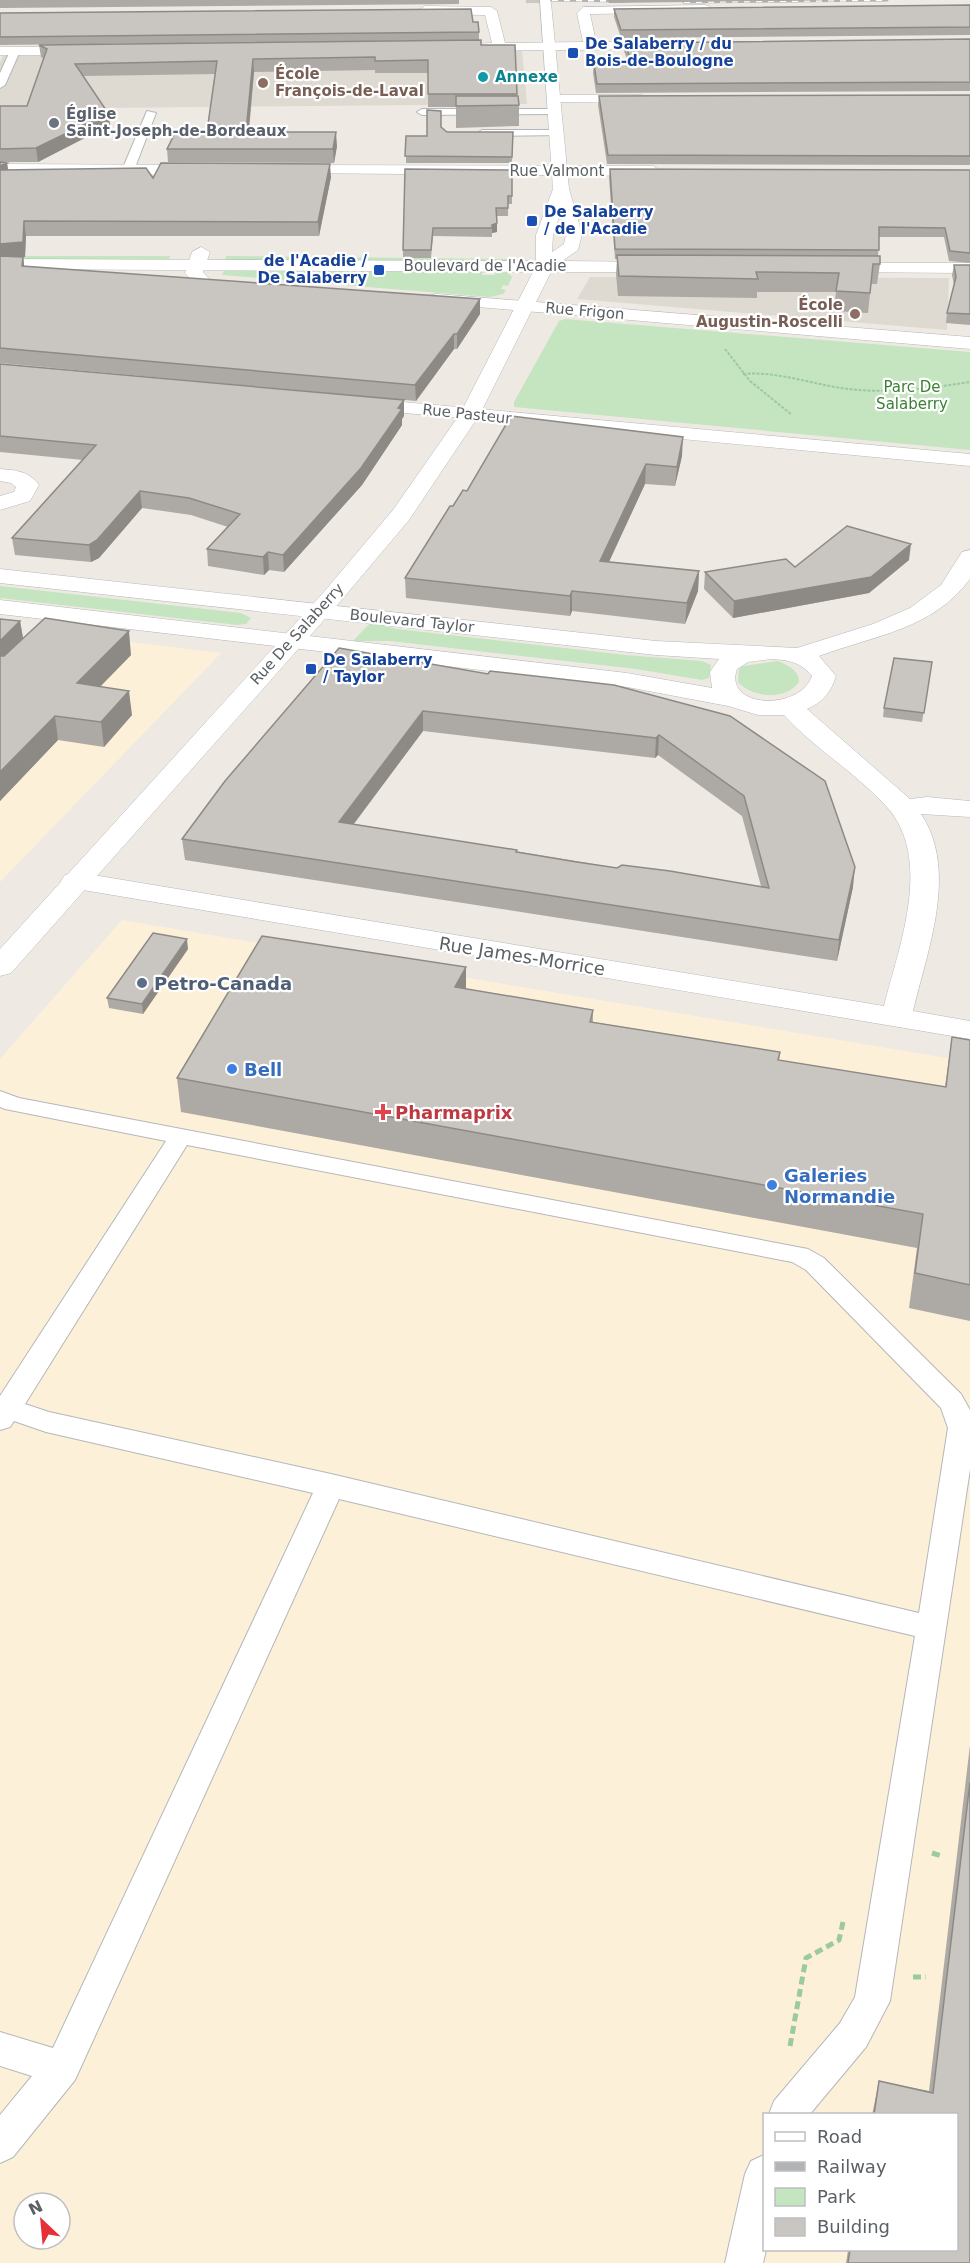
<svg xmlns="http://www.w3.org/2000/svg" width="970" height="2263" viewBox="0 0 970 2263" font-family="'DejaVu Sans',sans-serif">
<rect width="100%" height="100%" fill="#eeeae3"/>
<path fill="#fdf0d8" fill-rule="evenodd" d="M40 631 221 653 0 882V667Z
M122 920 970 1062V2263H0V1059ZM764 2114H956V2250H764ZM24 2203H60V2239H24Z"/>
<path fill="#ded9d1" d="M522 51 527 104 0 109V62L3 56Z
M590 277 949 278 947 330 577 299Z"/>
<path fill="#c4e5bf" d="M0 256H170L168 261 0 260Z
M226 256 509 259V262L225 261Z
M224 271 482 272V275H495V272L508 273 512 277 508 286 503 285 501 289 506 290 503 294 490 297 222 275Z
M565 319 970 352V450L514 407V402L559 321Z
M0 586 241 613 251 618 246 624 237 625 0 598Z
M370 623 397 629 626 655 702 661 711 665 709 678 702 680 636 669 390 641H353Z
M778 661C789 666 799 670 799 682 785 701 753 698 738 682L739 669 743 666Z"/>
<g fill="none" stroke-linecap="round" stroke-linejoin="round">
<path stroke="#c9c8c3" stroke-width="14" stroke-dasharray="14 8" stroke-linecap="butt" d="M533 0V3"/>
<defs>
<path id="service" d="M11 49 20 51 5 85 0 88V73Z
M555 109 559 110V114L422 115 417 112 422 109Z
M147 111 156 113 134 170 124 172 122 170Z
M557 130 561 131V135L482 136 477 133 482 130Z
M0 1091 19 1098 808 1249 824 1258 961 1394 970 1410V1469L890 2001 866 2047 810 2114H769L774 2101 840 2023 855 1997 915 1636 339 1499 75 2080 13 2157 0 2163V2115L32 2076 0 2066V2032L53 2048 313 1493 46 1432 14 1421 10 1427 0 1430V1396L166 1141 5 1109 0 1107ZM187 1145 792 1262 806 1270 941 1408 948 1428 919 1613 331 1474 49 1412 25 1404Z
M764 2155 766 2250 763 2263H725L745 2174 751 2161Z"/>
<path id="minor" d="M704 5 709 6V12L590 14 596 42H675V48L670 49 470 51 465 50V44L492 43 485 15 425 14 419 10 425 6 491 7 497 11 505 43 583 42 577 13 583 7Z
M0 47H85L92 51 85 55H0Z
M554 95H642L649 99 642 103 549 102 547 99 549 96Z
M0 164 203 165 211 170 203 175 0 174Z
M285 165 653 166 661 171 653 176 279 173 277 170Z
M201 247 210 252 203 272 209 279 200 284 194 283 185 273 192 252Z
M437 294 970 337V349L431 303 428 299 431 295Z
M359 398 970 454V466L352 408 349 404 352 400Z
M0 469C15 470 29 471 39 485L30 501 0 510V496L14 492 16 487 11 483 0 481Z
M970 550V579C932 630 875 635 819 656L836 676C831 692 823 702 807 709L910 799 927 797 970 801V817L921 814C959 871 927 951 913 1011L970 1021V1039L65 887 61 881 65 875 75 872 884 1006C899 946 934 858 886 806 855 772 815 749 784 715H758L728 706 627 687 0 614V600L627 673 712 688 710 672 719 659 656 655 0 583V569L656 641 797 648 873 624 910 608 941 585 962 552ZM772 659C788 660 801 662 812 676 799 712 723 708 737 669L748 662Z"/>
<path id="secondary" d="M540 0H550L551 3 569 189 582 234 578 250 562 261 662 262 671 267 662 272H551L480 414 409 520 339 603 11 973 0 976V949L323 593 393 510 460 414 533 272 0 269V259L536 261V235L553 189ZM560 214 566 234 564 244 552 252 553 235Z
M834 263H970V273L828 272 825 268Z"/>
</defs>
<use href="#service" stroke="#b4b7ba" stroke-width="2"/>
<use href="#minor" stroke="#b4b7ba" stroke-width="1"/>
<use href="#secondary" stroke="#b4b9bd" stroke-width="1"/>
<path stroke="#9ac9a2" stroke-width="2" stroke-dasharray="3 1.5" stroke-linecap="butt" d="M725 349 750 381 792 415
M743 374C780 371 813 385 849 389 889 394 930 388 970 382"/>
<path stroke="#9ac9a2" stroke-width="5" stroke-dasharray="8 4.5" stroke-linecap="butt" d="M932 1853 942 1856
M913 1977H926
M790 2046 806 1958 839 1940 843 1922"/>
<use href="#service" fill="#fff" fill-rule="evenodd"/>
<use href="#minor" fill="#fff" fill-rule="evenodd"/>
<use href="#secondary" fill="#fff" fill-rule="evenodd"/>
<defs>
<path id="rail" d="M552 0 624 1
M684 2 887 0"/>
</defs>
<use href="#rail" stroke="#b2b3b4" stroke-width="3"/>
<use href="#rail" stroke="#fff" stroke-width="2" stroke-dasharray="6" stroke-linecap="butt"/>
</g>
<path fill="#ada9a5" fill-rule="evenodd" d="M0 0H459V4L0 8Z
M608 0H855L609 3Z
M970 5V35L621 38 614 17V9Z
M0 13 473 22 479 32V40L0 45Z
M970 39V91L596 93 593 73 594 64H629L624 51 625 43Z
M39 45H515L517 96 519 105V126L456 128V107H428V73H375V70L254 72 249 132 337 146 334 163 168 162 167 149 207 131 215 74 83 76 108 113 110 125 38 162H2L7 163 8 170 153 178 331 177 319 236H26L25 257H23L24 266 480 314 457 349H454L416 401 0 363V106H27L44 59 41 57Z
M970 95V165L607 164 598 105 599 96Z
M447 132H513L512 163H406V136H427Z
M610 169 970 170V263L949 261 944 237H879L878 256 880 264 877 284H871L868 313 834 311 836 292H757V298L618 296 616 274 617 259H615L609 178Z
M512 170V204H508V216H497V232L492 233V237L433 236 431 258H403V250Z
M954 265H970V325L946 323 947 313 954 285 952 275Z
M0 364 404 416 402 419V425L362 485 284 572 269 570 264 575 208 566 207 549 228 527 191 515 142 508 99 558 91 562 15 555 12 538 83 460 0 452Z
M682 456 675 486 645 484 609 562 699 571 698 591 685 624 572 611 570 616 406 598 405 578 453 506 467 491Z
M909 560 869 593 733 618 704 589 705 572Z
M0 619 20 621 23 638 131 655 100 687 132 715 104 747 58 740 0 801Z
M932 662 922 722 883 717 884 708Z
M488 674 614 685 853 887 837 961 185 860 182 839ZM423 731 655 758 658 755 742 816 761 886 617 868 354 824Z
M188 949 143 1014 109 1008 107 998Z
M466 967V989L593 1010V1022L780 1052 779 1060 945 1087 952 1037 970 1040V1321L909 1308 917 1248 181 1112 177 1078Z
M970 1745V2263H846L848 2250H957V2115H872L879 2081 929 2091Z"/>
<path fill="#8d8a86" d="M253 59 254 72 247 146 246 132Z
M108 113 110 125 38 162 36 148Z
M336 132 337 146 334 163 333 149Z
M7 163 9 176 0 181V166Z
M330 164 331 177 319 236 318 222Z
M24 221 26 236 25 257H23L25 271 22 266 0 259V244Z
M497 223V232L492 233V225Z
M480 299V314L457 349V334Z
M454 334V349L416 401 415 385Z
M404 400V416L402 419V425L362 485 284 572 283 555Z
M683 437 682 456 675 486 677 467Z
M646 464 645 484 600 581V561Z
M140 491 142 508 99 558 91 562 89 545Z
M911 544 909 560 869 593 733 618 734 601Z
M268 552 269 570 264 575 263 557Z
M699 571 698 591 685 624 687 603Z
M572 591V611L570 616V596Z
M20 621 23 638 0 661V641Z
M129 631 131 655 80 707 77 683Z
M129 691 132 715 104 747 101 722Z
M423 711V731L340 842 339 822Z
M55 716 58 740 0 801V772Z
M659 735 658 755 655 758 656 738Z
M855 867 853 887 837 961 839 940Z
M187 939 188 949 143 1014 142 1004Z
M466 967V1001L455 987Z"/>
<path fill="#c9c5c0" stroke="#8d8a86" stroke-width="1.5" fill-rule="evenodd" d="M970 5V27L621 30 614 9Z
M471 9 473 22H478L479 32 0 37V13Z
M970 39V82L597 84 594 64H632L625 43Z
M481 40V45H515L517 94H428V60L375 61V57L253 59 246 132H336L333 149H167L176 131H207L217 61 75 64 108 113 36 148 0 149V106H27L47 49 39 45Z
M970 95V156L608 155 599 96Z
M456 96H518L519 105 456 106Z
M427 110 441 111V127L447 132H513L512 157 405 156 406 136H427Z
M0 162 7 163 0 166Z
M161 163 330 164 318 222 24 221 23 242 0 244V170L146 168 153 178Z
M405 169 512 170V196H508V208H496L497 223 492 225V228H433L431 250H403Z
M610 169 970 170V253L950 251 945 228 879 227V250L615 249Z
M617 255 880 256V264H873L870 293 836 291 839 273 756 272 758 279 619 276Z
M0 256 23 257 22 266 480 299 457 334H454L415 385 0 348Z
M954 265H970V314L947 313 956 277Z
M0 364 404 400 398 408 402 409 361 468 283 555 268 552 263 557 207 549 240 514 189 498 140 491 97 540 89 545 12 538 96 445 0 436Z
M511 416 683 437 677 467 646 464 600 561 699 571 687 603 572 591 570 596 405 578 450 506H453L463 490 467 491Z
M847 526 911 544 871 577 734 601 705 572 786 559 795 567Z
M45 618 129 631 77 683 129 691 101 722 55 716 0 772V656H4Z
M0 619 20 621 0 641Z
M339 648 488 674 490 671 614 685 730 716 825 781 855 867 839 940 182 839 225 781ZM423 711 656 738 659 735 744 796 769 888 670 871 622 865 617 868 577 862 516 852 517 850 339 822Z
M894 658 932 662 924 713 884 708Z
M153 933 187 939 142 1004 107 998Z
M262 936 466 967 455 987 593 1010 590 1022 780 1052 778 1060 946 1087 952 1037 970 1040V1285L915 1273 923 1214 177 1078Z
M970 1782V2263H848L850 2250H957V2115H874L879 2081 933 2093Z"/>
<g fill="#1a4fb4" stroke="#fff" stroke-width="2">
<rect x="567" y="47" width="12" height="12" rx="3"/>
<rect x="526" y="215" width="12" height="12" rx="3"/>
<rect x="373" y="264" width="12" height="12" rx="3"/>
<rect x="305" y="663" width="12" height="12" rx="3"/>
</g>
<circle fill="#0f9aa8" stroke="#fff" stroke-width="2" cx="483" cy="77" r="6"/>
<g fill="#8d6e63" stroke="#fff" stroke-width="2">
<circle cx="263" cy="83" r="6"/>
<circle cx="855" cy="314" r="6"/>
</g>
<circle fill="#6b7280" stroke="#fff" stroke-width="2" cx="54" cy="123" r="6"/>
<circle fill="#5c6f8a" stroke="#fff" stroke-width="2" cx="142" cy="983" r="6"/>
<g fill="#3f7fe0" stroke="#fff" stroke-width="2">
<circle cx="232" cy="1069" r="6"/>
<circle cx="772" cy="1185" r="6"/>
</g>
<path fill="#e0444e" stroke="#fff" stroke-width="2" d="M380 1103h6v6h6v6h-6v6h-6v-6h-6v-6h6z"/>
<g text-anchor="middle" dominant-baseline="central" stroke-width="4.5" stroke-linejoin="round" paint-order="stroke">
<g font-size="15" font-weight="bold" fill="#164399" stroke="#fff" text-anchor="start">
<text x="585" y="44">De Salaberry / du<tspan x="585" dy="17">Bois-de-Boulogne</tspan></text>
<text x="544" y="212">De Salaberry<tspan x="544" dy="17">/ de l'Acadie</tspan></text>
<text x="367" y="261" text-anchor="end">de l'Acadie /<tspan x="367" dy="17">De Salaberry</tspan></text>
<text x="323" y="660">De Salaberry<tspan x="323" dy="17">/ Taylor</tspan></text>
</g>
<g font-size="15" font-weight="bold" fill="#785e54" stroke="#fff" text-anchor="start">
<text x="275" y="74">École<tspan x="275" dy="17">François-de-Laval</tspan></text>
<text x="843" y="305" text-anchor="end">École<tspan x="843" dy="17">Augustin-Roscelli</tspan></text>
</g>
<g font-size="15" font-weight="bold" fill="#0d838f" stroke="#fff" text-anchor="start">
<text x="495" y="77">Annexe</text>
</g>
<g font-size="15" font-weight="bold" fill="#5b616d" stroke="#fff" text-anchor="start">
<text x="66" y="114">Église<tspan x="66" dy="17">Saint-Joseph-de-Bordeaux</tspan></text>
</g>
<g font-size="15" fill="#5b6064" stroke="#fff">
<text x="557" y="171">Rue Valmont</text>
<text x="485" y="266">Boulevard de l'Acadie</text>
<text transform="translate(585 311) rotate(5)">Rue Frigon</text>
<text transform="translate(467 414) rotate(6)">Rue Pasteur</text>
<text transform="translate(412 621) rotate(6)">Boulevard Taylor</text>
<text transform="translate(297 634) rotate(-48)">Rue De Salaberry</text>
</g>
<g font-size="15" fill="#3b8134" stroke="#fff">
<text x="912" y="387">Parc De<tspan x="912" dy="17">Salaberry</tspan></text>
</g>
<g font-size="18" fill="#5b6064" stroke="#fff">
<text transform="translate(522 956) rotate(9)">Rue James-Morrice</text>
</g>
<g font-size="18" font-weight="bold" fill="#4e5e75" stroke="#fff" text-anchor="start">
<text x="154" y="983">Petro-Canada</text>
</g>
<g font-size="18" font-weight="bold" fill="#366cbe" stroke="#fff" text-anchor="start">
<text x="244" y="1069">Bell</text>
<text x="784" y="1175">Galeries<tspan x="784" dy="21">Normandie</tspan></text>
</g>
<g font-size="18" font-weight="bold" fill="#be3a42" stroke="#fff" text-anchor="start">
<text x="395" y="1112">Pharmaprix</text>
</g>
</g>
<rect x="763" y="2113" width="195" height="138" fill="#ffffff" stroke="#bdbfc1" stroke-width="1.5"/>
<rect x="775" y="2132" width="30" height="9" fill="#ffffff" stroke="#bdbfc1" stroke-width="1.5"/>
<text x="817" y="2143" font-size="18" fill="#5b6064">Road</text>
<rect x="775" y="2162" width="30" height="9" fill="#b2b3b4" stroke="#bdbfc1" stroke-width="1.5"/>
<text x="817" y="2173" font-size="18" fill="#5b6064">Railway</text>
<rect x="775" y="2188" width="30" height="18" fill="#c4e5bf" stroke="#bdbfc1" stroke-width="1.5"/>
<text x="817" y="2203" font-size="18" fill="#5b6064">Park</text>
<rect x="775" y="2218" width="30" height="18" fill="#c9c5c0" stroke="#bdbfc1" stroke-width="1.5"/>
<text x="817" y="2233" font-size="18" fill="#5b6064">Building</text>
<g transform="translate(42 2221) rotate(334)"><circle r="28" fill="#ffffff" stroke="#bdbfc1" stroke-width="1.5"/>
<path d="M0-4.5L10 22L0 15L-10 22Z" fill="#e72f38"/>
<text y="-9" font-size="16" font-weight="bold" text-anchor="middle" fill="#5b6064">N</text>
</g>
</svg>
